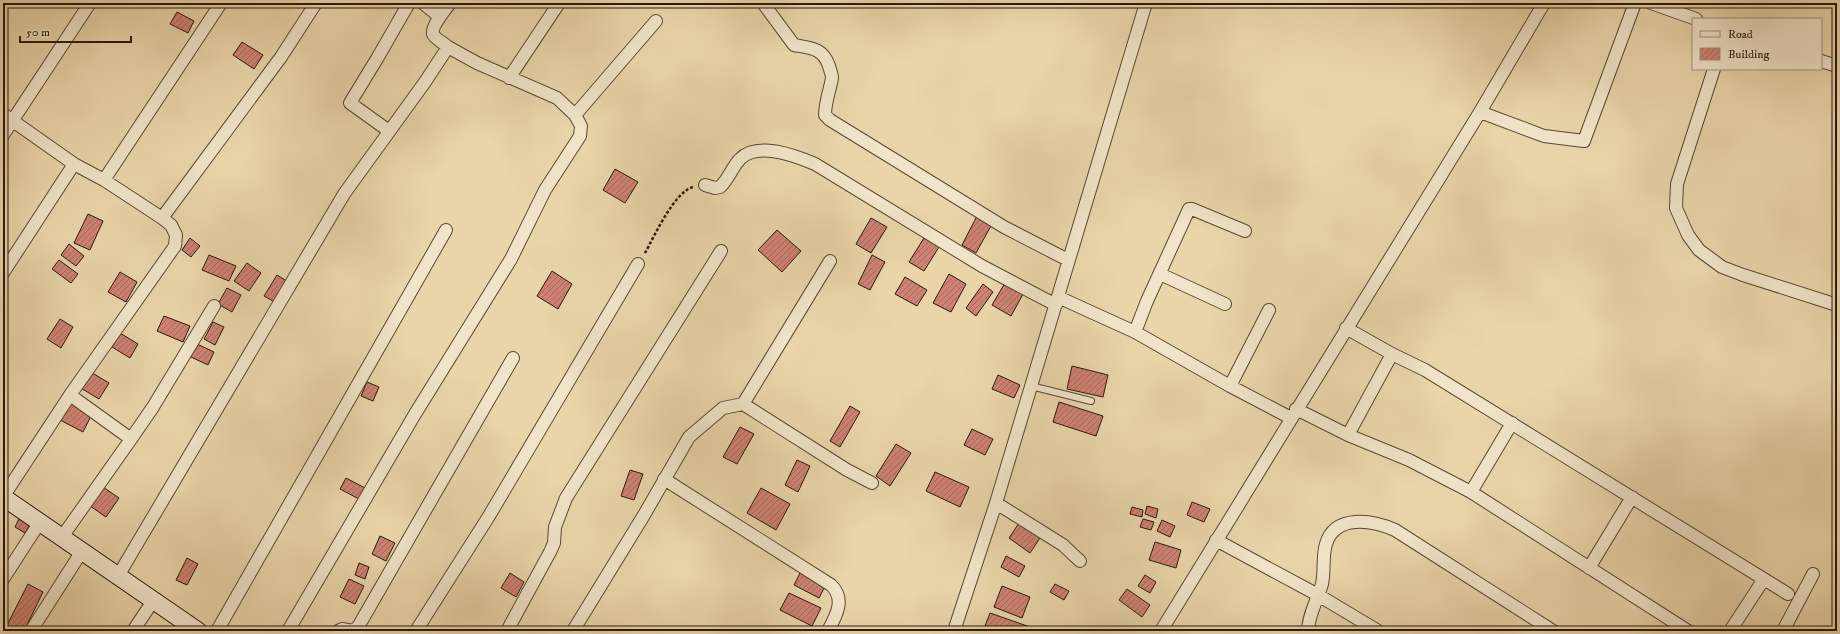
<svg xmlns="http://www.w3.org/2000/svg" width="1840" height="634" viewBox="0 0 1840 634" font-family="'IM FELL DW Pica',serif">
<defs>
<pattern id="building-hatch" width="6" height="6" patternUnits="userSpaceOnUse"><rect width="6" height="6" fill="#d08273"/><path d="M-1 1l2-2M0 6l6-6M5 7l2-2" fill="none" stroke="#a96a5d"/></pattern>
</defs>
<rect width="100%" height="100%" fill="#ead5ab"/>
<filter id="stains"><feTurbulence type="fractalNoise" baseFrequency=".005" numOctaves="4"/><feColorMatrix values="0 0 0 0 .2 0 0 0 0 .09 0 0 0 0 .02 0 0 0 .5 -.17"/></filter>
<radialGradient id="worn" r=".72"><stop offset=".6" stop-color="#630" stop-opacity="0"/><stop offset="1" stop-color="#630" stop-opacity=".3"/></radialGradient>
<path fill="url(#building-hatch)" stroke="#261a0c" d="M177 12 194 21 188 33 170 24Z
M242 42 263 55 254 69 233 55Z
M615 169 638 182 625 203 603 190Z
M88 214 103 221 90 250 74 243Z
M977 216 992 224 976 253 962 245Z
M871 218 887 227 871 253 856 244Z
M777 230 801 251 782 272 758 250Z
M190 238 200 246 191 257 182 250Z
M924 238 939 247 924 271 909 262Z
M69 244 84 256 76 266 61 255Z
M209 255 236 266 229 281 202 270Z
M872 255 885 262 870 290 858 284Z
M59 260 78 274 71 283 52 269Z
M247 263 261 273 249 291 234 281Z
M552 271 572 284 558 309 537 296Z
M120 272 137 282 126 302 108 292Z
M949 274 966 284 951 312 933 303Z
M277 275 290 283 278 304 264 296Z
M905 277 927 290 917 306 895 294Z
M1005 283 1023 294 1011 316 992 305Z
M983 284 993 292 976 316 966 308Z
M227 288 241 295 232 312 218 304Z
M164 316 190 326 183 342 157 331Z
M60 319 73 327 61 348 47 339Z
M213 322 224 327 215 345 204 339Z
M120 333 138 344 130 358 112 347Z
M195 343 214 352 208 365 189 356Z
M1072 366 1108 375 1103 397 1067 389Z
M89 371 109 383 99 399 79 387Z
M998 375 1020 385 1014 398 992 389Z
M367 382 379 387 373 401 361 396Z
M69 402 92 414 83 432 60 420Z
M1059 402 1103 416 1096 436 1053 422Z
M850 406 860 412 840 447 830 441Z
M740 427 754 434 737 464 723 457Z
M972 429 993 439 985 455 964 445Z
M896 444 911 453 890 486 876 476Z
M797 460 810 466 798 492 785 485Z
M630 470 643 474 634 500 621 496Z
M935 472 969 487 960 507 926 491Z
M346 478 365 488 359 499 340 489Z
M103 487 119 498 106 517 90 506Z
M761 488 790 504 776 530 747 513Z
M1192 502 1210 509 1204 522 1187 515Z
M1147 506 1158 509 1156 518 1145 514Z
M1132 507 1143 510 1142 517 1130 514Z
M22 513 33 519 25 533 15 527Z
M1143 519 1154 522 1151 530 1140 527Z
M1162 520 1175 526 1170 537 1157 531Z
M1019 523 1040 538 1030 553 1009 538Z
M380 536 395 543 386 561 372 554Z
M1155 542 1181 550 1176 568 1149 560Z
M1006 556 1025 566 1019 577 1001 567Z
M187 558 198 564 187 585 176 580Z
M359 563 369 567 365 579 355 575Z
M510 573 524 582 516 597 501 588Z
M800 573 825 586 819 598 794 585Z
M1145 575 1156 582 1150 593 1138 586Z
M349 579 364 586 355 604 340 597Z
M28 584 43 592 24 631H4Z
M1055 584 1069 591 1064 600 1050 592Z
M1002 586 1030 597 1022 618 994 607Z
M1127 589 1150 605 1142 617 1119 600Z
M789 593 821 608 812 626 780 610Z
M990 613 1030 627 1029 631H983Z"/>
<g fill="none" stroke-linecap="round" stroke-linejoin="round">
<defs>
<path id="lane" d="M1031 386 1091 401"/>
<path id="street" d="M423 3 440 17
M763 3 794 45C811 48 823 48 829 66 830 70 832 74 832 78 830 90 825 102 825 115L830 120 1004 227 1068 260
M1651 3 1696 19
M448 47C444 43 435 39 433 34 431 26 446 9 450 3
M1821 61 1837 66
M1714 69 1677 184 1676 208 1688 235 1699 250 1722 267 1743 275 1837 305
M509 78 559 3
M1480 112 1544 136 1584 141 1635 3
M3 114 74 164 104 180 162 218 171 225 176 235 175 246 70 395 3 497
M575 115 656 21
M389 131 350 103 378 57 409 3
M3 135 90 3
M104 180 221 3
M705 185 715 188 720 187C729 179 732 167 740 159 757 141 796 156 815 164L982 266 1056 305
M162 218 281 57 316 3
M3 273 74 164
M1160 274 1225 304
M1058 297 1135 332 1230 386 1291 418
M1346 328 1392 354
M1135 332 1147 301 1189 209H1192L1245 231
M1230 386 1269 310
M70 395 131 439 153 407 214 306
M743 404 830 261
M1296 409 1348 435 1409 460 1471 492 1688 631
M1348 435 1392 354 1425 370 1788 594
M664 479 831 585C846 599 836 616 828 631
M1471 492 1512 423
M996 503 1063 545 1080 561
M62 537 131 439
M1216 540 1318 595 1378 631
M1589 568 1632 497
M118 576 344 194 425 82 448 47 477 63 557 98 575 115 581 126 580 136 545 190 511 259 415 414 288 631
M3 579 40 522
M31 631 82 551
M133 631 153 601
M217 631 446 230
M338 631 342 629 353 631 358 627 513 358
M416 631 489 516 638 264
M507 631 550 552 554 543 555 527 566 498 721 251
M573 631 644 515 689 437 723 408 743 404 847 470 872 483
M954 631 996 503 1146 3
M1161 631 1480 112 1544 3
M1308 631C1308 615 1318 599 1322 584 1325 570 1322 557 1326 544 1335 514 1372 520 1395 530L1553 631
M1730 631 1764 579
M1783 631 1813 574"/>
<path id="secondary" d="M3 497 198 631"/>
</defs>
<use href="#lane" stroke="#574934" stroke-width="8"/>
<use href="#street" stroke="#574934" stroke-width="14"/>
<use href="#secondary" stroke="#261a0c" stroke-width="19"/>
<path stroke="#261a0c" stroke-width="2.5" stroke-dasharray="3 2" stroke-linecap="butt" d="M645 253C654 237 674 192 693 187"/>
<use href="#lane" stroke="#f1e4c8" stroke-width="6"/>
<use href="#street" stroke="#f1e4c8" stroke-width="12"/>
<use href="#secondary" stroke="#f1e4c8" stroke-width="17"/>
</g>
<rect width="1840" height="634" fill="none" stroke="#ead5ab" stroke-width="16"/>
<rect x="4" y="4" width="1832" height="626" fill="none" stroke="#261a0c" stroke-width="2"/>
<rect x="8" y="8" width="1824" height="618" fill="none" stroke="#261a0c"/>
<rect x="1692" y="18" width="130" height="52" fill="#f1e4c8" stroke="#a0937d"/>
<rect x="1700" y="31" width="20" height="6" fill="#f1e4c8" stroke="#a0937d"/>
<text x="1728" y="38" font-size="12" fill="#261a0c">Road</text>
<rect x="1700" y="48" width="20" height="12" fill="url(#building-hatch)" stroke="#a0937d"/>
<text x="1728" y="58" font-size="12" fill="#261a0c">Building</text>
<path d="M20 36v6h111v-6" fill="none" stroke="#261a0c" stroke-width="2"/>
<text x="26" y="36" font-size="12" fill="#261a0c" stroke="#f1e4c8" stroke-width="3" paint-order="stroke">50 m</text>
<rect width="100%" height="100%" filter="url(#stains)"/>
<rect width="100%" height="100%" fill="url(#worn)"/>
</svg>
